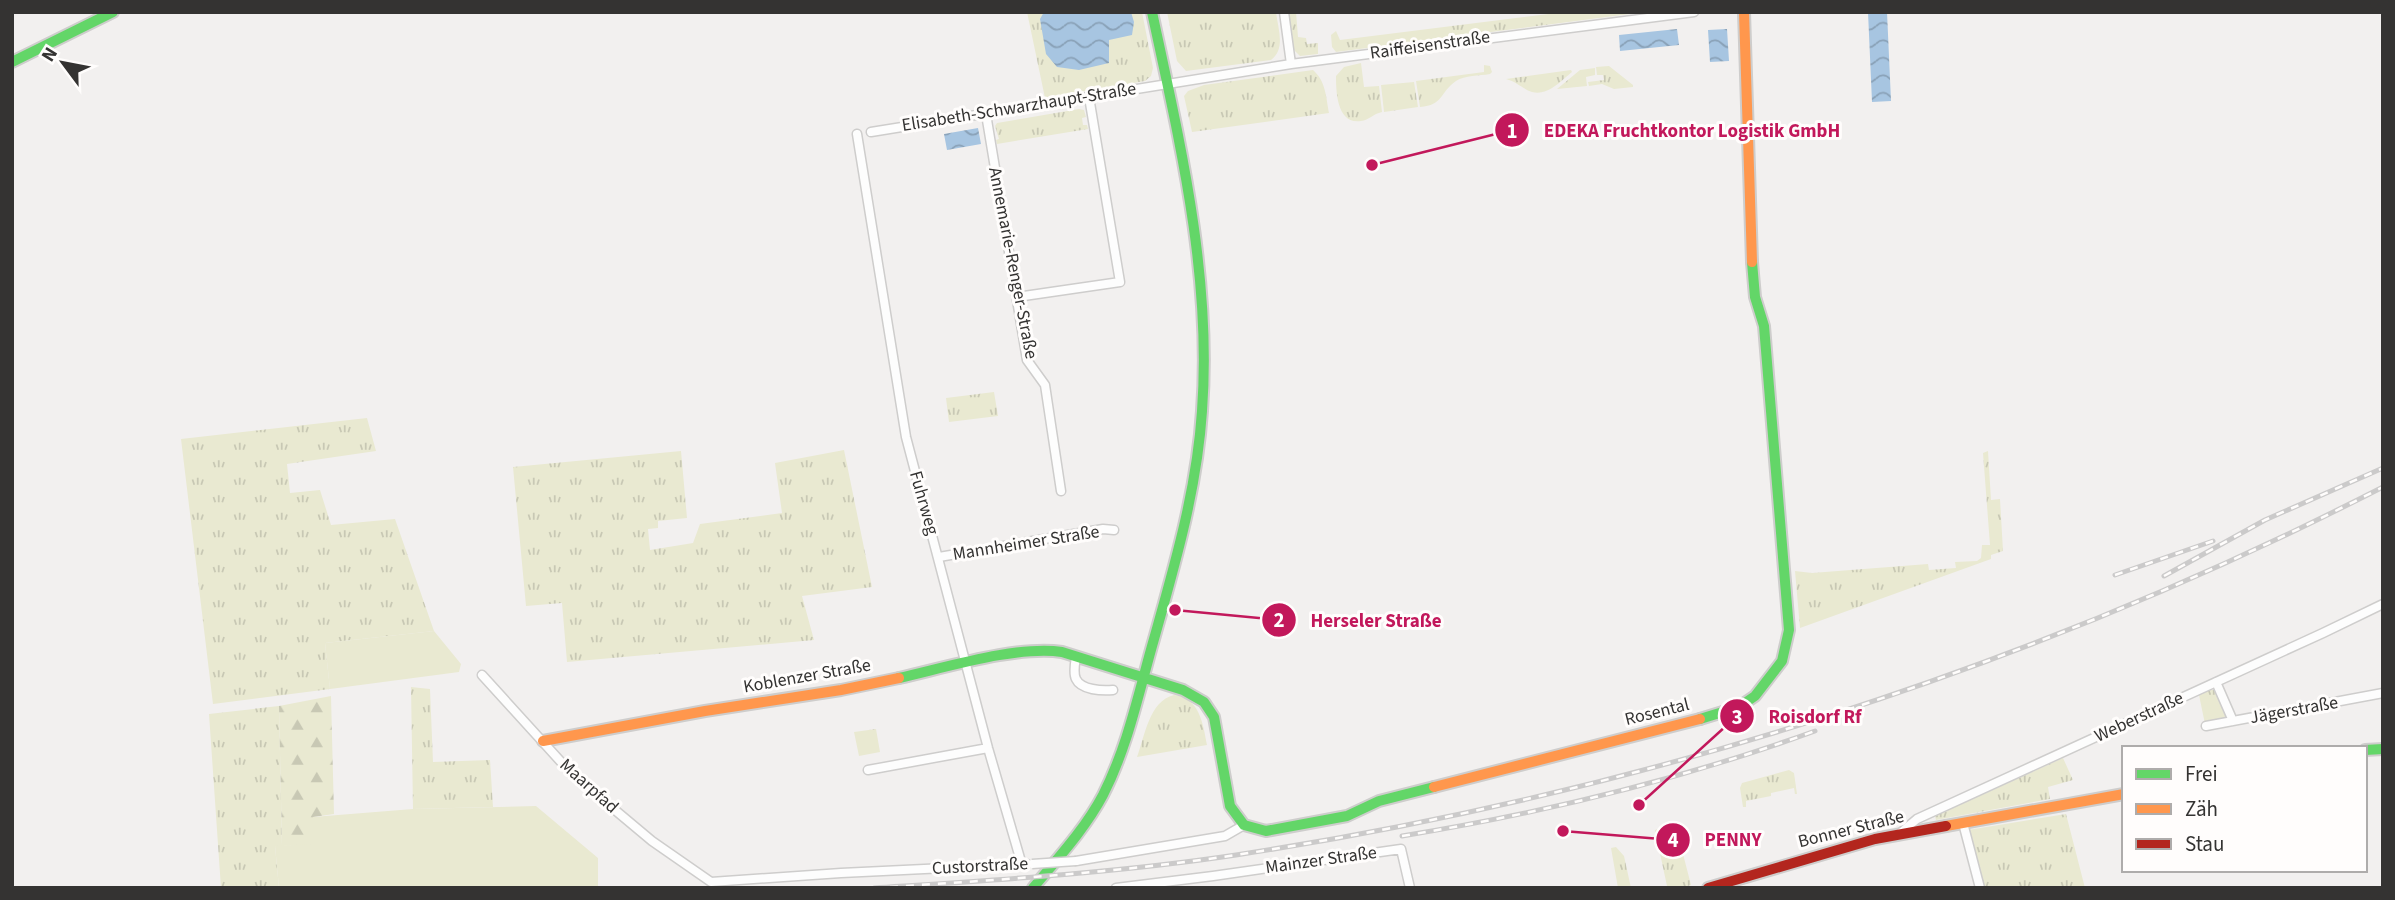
<svg xmlns="http://www.w3.org/2000/svg" width="2395" height="900" viewBox="0 0 2395 900" font-family="'Source Sans 3',sans-serif">
<defs>
<pattern id="grass-tufts" width="24" height="20" patternUnits="userSpaceOnUse" patternTransform="scale(1.75)"><rect width="24" height="20" fill="#e9e9d1"/><path d="M3 7l-1-3M5 7V3M7 7l1-3M15 17l-1-3M17 17v-4M19 17l1-3" fill="none" stroke="#c8c8b4"/></pattern>
<pattern id="forest-firs" width="22" height="20" patternUnits="userSpaceOnUse" patternTransform="scale(1.75)"><rect width="22" height="20" fill="#e9e9d1"/><path d="M5 1l3.5 6h-7zM16 11l3.5 6h-7z" fill="#c8c8b4"/></pattern>
<pattern id="water-waves" width="16" height="10" patternUnits="userSpaceOnUse" patternTransform="scale(1.75)"><rect width="16" height="10" fill="#a7c5e1"/><path d="M0 5q4-4 8 0t8 0" fill="none" stroke="#89a1b7"/></pattern>
</defs>
<rect width="100%" height="100%" fill="#f2f0ef"/>
<path fill="url(#grass-tufts)" d="M1027 12H1142L1153 68 1151 76 1145 81 1045 98Z
M1167 12H1276C1278 29 1286 49 1271 60L1186 71 1177 61Z
M1289 12H1296L1298 37 1306 38 1307 44 1318 43V54L1300 56 1294 50Z
M1565 12H1645L1336 52 1332 47 1331 35 1336 31 1340 40Z
M1361 63 1364 87 1379 86 1382 112C1373 114 1369 120 1361 121 1337 125 1336 92 1336 76L1344 67Z
M1484 65 1490 66 1492 72 1490 74C1479 76 1465 75 1456 81 1439 93 1444 105 1420 107L1416 81 1484 72Z
M1609 66 1633 85V87L1614 89 1602 84 1589 86 1588 82 1604 80 1603 75H1597L1596 67Z
M1595 68V75L1586 77 1587 86 1557 89 1580 70Z
M1313 70C1326 81 1326 98 1329 113L1192 132 1184 96 1188 91 1204 85Z
M1571 70 1572 72C1561 81 1548 96 1532 92 1523 89 1517 82 1506 79Z
M1414 82 1418 107 1384 112 1381 85Z
M1079 109 1084 110 1086 117 1082 118 1083 125H1087L1088 129 997 144 996 140 999 139 995 126 997 123Z
M994 392 998 416 949 422 946 398Z
M367 418 376 451 287 464 290 493 320 490 331 525 395 519 434 631 325 643 330 689 213 704 181 439Z
M844 450 872 587 802 596 814 640 567 662 562 603 526 606 513 467 681 451 687 518 658 521V528L648 529 650 550 693 543 700 524 782 513 775 463Z
M1988 451 1991 500 2000 499 2003 551 1991 555V559L1800 628 1795 571 1812 573 1928 564 1929 570 1956 568 1955 562 1977 561 1981 558 1982 545H1990L1983 453Z
M411 687 430 689 433 762 490 760 493 807 413 809Z
M2210 690H2214L2227 720 2205 724 2199 695Z
M1174 695C1200 698 1203 724 1207 745L1137 757C1145 736 1149 701 1174 695Z
M279 706 282 846H275L279 888H221L209 714Z
M876 729 880 752 859 756 854 732Z
M2063 758 2073 780 2048 787 2050 799 1936 820 1935 816Z
M1789 770 1794 773 1797 794H1795L1794 788 1771 793V796L1746 801V807H1743L1740 788 1742 783Z
M2066 814 2085 888H1984L1968 830Z
M1675 823 1691 885 1682 888 1667 886 1655 830Z
M1616 847 1624 856 1631 888H1618L1611 848Z"/>
<path fill="url(#forest-firs)" d="M331 696 334 814 313 817V845L282 846 279 706Z"/>
<path fill="#e9e9d1" d="M434 631 461 664 459 672 330 689 325 643Z
M536 806 598 858V888H279L275 846 313 844V817L413 809Z"/>
<path fill="url(#water-waves)" d="M1044 12H1131L1134 22 1132 35 1109 40V63L1079 70 1057 67 1046 54 1040 19Z
M1868 12H1887L1891 101 1872 102Z
M1677 29 1679 45 1620 51 1619 35Z
M1727 29 1729 61 1710 62 1708 30Z
M978 128 981 144 947 150 944 134Z"/>
<g fill="none" stroke-linecap="round" stroke-linejoin="round">
<defs>
<path id="street" d="M1284 12 1291 64
M986 114 1027 360 1045 385 1061 491
M871 132 1291 64 1694 12
M857 134 906 437 988 748 1022 865
M1017 297 1120 282 1089 97
M939 557 1103 529 1114 530
M1076 657C1075 663 1073 673 1076 679 1081 690 1102 691 1113 690
M482 675 572 774 652 841 711 882 841 873 1027 864
M2216 682 2233 721
M2206 726 2383 693
M868 770 988 748
M1963 823 1980 888
M1898 835 1917 819 2323 633 2383 604
M1076 861 1225 836 1244 825
M1116 888 1213 876 1401 849 1410 888"/>
<path id="fast" d="M12 62 113 12
M899 678C944 668 1018 645 1062 652L1183 690 1204 702 1214 717 1230 806 1244 825 1266 831 1347 816 1379 801 1434 787
M1700 719 1739 707 1755 696 1782 661 1789 630 1764 326 1755 297 1752 262
M2365 750 2383 749
M1033 888C1058 858 1085 829 1103 795 1128 746 1139 691 1154 639 1175 564 1197 489 1202 411 1212 276 1180 143 1152 12"/>
<path id="slow" d="M1744 12 1752 262
M543 741 705 711 841 690 899 678
M1434 787 1700 719
M1946 826 2124 794"/>
<path id="jam" d="M1708 888 1875 839 1946 826"/>
</defs>
<use href="#street" stroke="#cecdcc" stroke-width="11"/>
<use href="#fast" stroke="#cecdcc" stroke-width="14"/>
<use href="#slow" stroke="#cecdcc" stroke-width="14"/>
<use href="#jam" stroke="#cecdcc" stroke-width="14"/>
<use href="#street" stroke="#fdfdfd" stroke-width="8"/>
<use href="#fast" stroke="#63d668" stroke-width="10"/>
<use href="#slow" stroke="#ff974d" stroke-width="10"/>
<use href="#jam" stroke="#b3261e" stroke-width="10"/>
<defs>
<path id="rail" d="M2115 575 2213 541
M2164 576 2265 520 2383 468
M1402 836C1543 813 1680 780 1815 731
M874 888C995 880 1116 873 1236 855 1635 794 2024 671 2383 487"/>
</defs>
<use href="#rail" stroke="#cbcaca" stroke-width="5"/>
<use href="#rail" stroke="#fffdfc" stroke-width="2.5" stroke-dasharray="8" stroke-linecap="butt"/>
<defs>
<path id="street-bridge" d="M1032 864 1076 861"/>
</defs>
<use href="#street-bridge" stroke="#cecdcc" stroke-width="11" stroke-linecap="butt"/>
<use href="#street-bridge" stroke="#fdfdfd" stroke-width="8"/>
</g>
<g text-anchor="middle" dominant-baseline="central" stroke-width="6" stroke-linejoin="round" paint-order="stroke">
<g font-size="18" fill="#343332" stroke="#fffdfc">
<text transform="translate(1430 45) rotate(-8)">Raiffeisenstraße</text>
<text transform="translate(1019 107) rotate(-9)">Elisabeth-Schwarzhaupt-Straße</text>
<text transform="translate(1013 263) rotate(79)">Annemarie-Renger-Straße</text>
<text transform="translate(924 503) rotate(74)">Fuhrweg</text>
<text transform="translate(1026 543) rotate(-9)">Mannheimer Straße</text>
<text transform="translate(807 676) rotate(-10)">Koblenzer Straße</text>
<text transform="translate(2294 710) rotate(-10)">Jägerstraße</text>
<text transform="translate(1657 712) rotate(-14)">Rosental</text>
<text transform="translate(2139 717) rotate(-25)">Weberstraße</text>
<text transform="translate(589 786) rotate(42)">Maarpfad</text>
<text transform="translate(1851 829) rotate(-14)">Bonner Straße</text>
<text transform="translate(1321 860) rotate(-8)">Mainzer Straße</text>
<text transform="translate(980 866) rotate(-3)">Custorstraße</text>
</g>
</g>
<path fill="none" stroke="#c2185b" stroke-width="2.5" d="M1372 165L1512 130M1175 610L1279 620M1639 805L1737 716M1563 831L1673 840"/>
<g fill="#c2185b" stroke="#fffdfc" stroke-width="2.5">
<circle cx="1372" cy="165" r="7"/>
<circle cx="1175" cy="610" r="7"/>
<circle cx="1639" cy="805" r="7"/>
<circle cx="1563" cy="831" r="7"/>
<circle cx="1512" cy="130" r="18"/>
<circle cx="1279" cy="620" r="18"/>
<circle cx="1737" cy="716" r="18"/>
<circle cx="1673" cy="840" r="18"/>
</g>
<g font-size="21" text-anchor="middle" font-weight="bold" fill="#fff">
<text x="1512" y="138">1</text>
<text x="1279" y="627">2</text>
<text x="1737" y="724">3</text>
<text x="1673" y="847">4</text>
</g>
<g font-size="19" text-anchor="middle" font-weight="bold" fill="#c2185b" stroke="#fffdfc" stroke-width="6" stroke-linejoin="round" paint-order="stroke">
<text x="1692" y="137">EDEKA Fruchtkontor Logistik GmbH</text>
<text x="1376" y="627">Herseler Straße</text>
<text x="1815" y="723">Roisdorf Rf</text>
<text x="1733" y="846">PENNY</text>
</g>
<rect width="2395" height="900" fill="none" stroke="#343332" stroke-width="28"/>
<rect x="2122" y="746" width="245" height="126" fill="#fffdfc" stroke="#aeacab" stroke-width="2"/>
<rect x="2136" y="769" width="35" height="10" fill="#63d668" stroke="#aeacab" stroke-width="2"/>
<text x="2185" y="781" font-size="21" fill="#343332">Frei</text>
<rect x="2136" y="804" width="35" height="10" fill="#ff974d" stroke="#aeacab" stroke-width="2"/>
<text x="2185" y="816" font-size="21" fill="#343332">Zäh</text>
<rect x="2136" y="839" width="35" height="10" fill="#b3261e" stroke="#aeacab" stroke-width="2"/>
<text x="2185" y="851" font-size="21" fill="#343332">Stau</text>
<g transform="translate(63 63) rotate(302)" stroke="#fffdfc" stroke-width="5" paint-order="stroke">
<path d="M0-5L12 26L0 18L-12 26Z" fill="#343332"/>
<text y="-10" font-size="19" font-weight="bold" text-anchor="middle" fill="#343332">N</text>
</g>
</svg>
